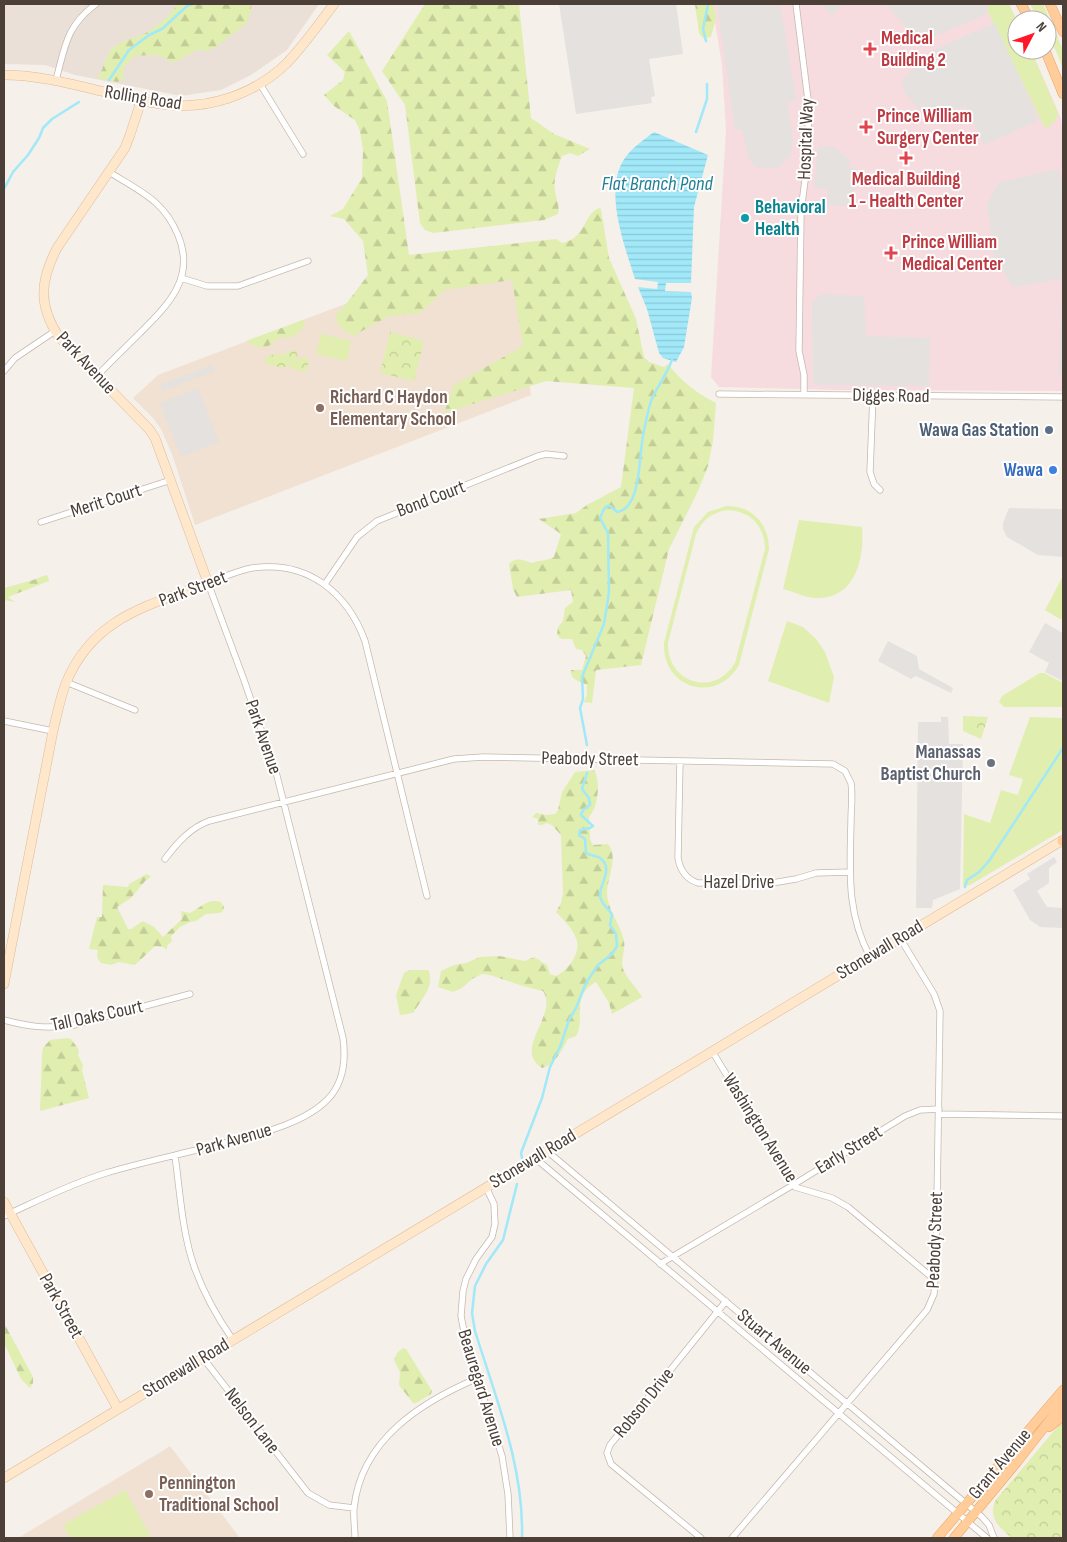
<svg xmlns="http://www.w3.org/2000/svg" width="1067" height="1542" viewBox="0 0 1067 1542" font-family="'Sofia Sans Condensed',sans-serif">
<defs>
<pattern id="forest-firs" width="22" height="20" patternUnits="userSpaceOnUse" patternTransform="scale(1.25)"><rect width="22" height="20" fill="#e0eeaf"/><path d="M5 1l3.5 6h-7zM16 11l3.5 6h-7z" fill="#c2cd97"/></pattern>
<pattern id="park-crowns" width="20" height="18" patternUnits="userSpaceOnUse" patternTransform="scale(1.25)"><rect width="20" height="18" fill="#e0eeaf"/><path d="M2 6a3 3 0 1 1 6 0M12 15a3 3 0 1 1 6 0" fill="none" stroke="#c2cd97"/></pattern>
<pattern id="water-rules" width="6" height="5" patternUnits="userSpaceOnUse" patternTransform="scale(1.25)"><rect width="6" height="5" fill="#a1e8f8"/><path d="M0 2.5h6" fill="none" stroke="#8cc8d5"/></pattern>
</defs>
<rect width="100%" height="100%" fill="#f6f0ea"/>
<path fill="#ebe0d7" d="M4 4H319L287 50 251 75 221 90 181 96 75 75 45 65 4 64Z"/>
<path fill="#f1e1d2" d="M515 274 531 395 195 525 172 454 161 429 153 418 133 398 158 375 390 287Z
M170 1446 240 1538H18L164 1450Z"/>
<path fill="#f7dcdf" d="M712 4H1009L1017 21V50H1031L1060 116 1063 129V391L837 390 719 387 711 377 726 130 722 65Z"/>
<path fill="#e0eeaf" fill-rule="evenodd" d="M990 4H1009L1017 21V50H1031L1058 113C1056 121 1053 125 1045 128L987 10Z
M1030 4H1043L1063 50V70L1057 53 1047 34V20H1039Z
M321 334 351 341 347 361 316 354Z
M727 506C752 506 769 524 769 549L739 665C716 705 662 688 664 643L694 527 708 512ZM728 510C750 511 765 526 765 549L735 663C714 698 667 683 668 643L696 534C702 520 712 512 728 510Z
M799 520 862 527C865 562 853 605 808 597 800 595 791 591 783 589Z
M1063 576V618L1060 619 1045 610Z
M787 621 803 627 816 639 825 652 834 677 829 703 768 681Z
M1040 673H1044L1063 683V707H1004L999 702 1002 696Z
M1030 717 1063 718V830L970 885 963 886 964 814 990 823 1001 790 1018 795 1023 779 1009 775Z
M125 1490 151 1537 148 1538H70L63 1525Z"/>
<path fill="url(#forest-firs)" d="M176 4H252L247 23 213 49 205 51 197 50 177 61 171 62C153 50 154 57 135 55L123 68 124 77 122 80 118 82 97 78C105 69 104 55 114 47 122 40 133 39 142 35 152 30 174 14 176 4Z
M425 4H519L531 118 554 134 590 149 578 156 570 153 562 156C558 167 553 178 555 191 556 199 560 205 558 214L544 220 433 233 425 230 420 223 405 105 382 71Z
M695 4H714L716 18 711 37 703 38 699 33Z
M349 31 387 101 409 255 556 239 562 243C586 239 584 213 599 208L601 209 609 258 636 319 644 357 649 362 664 367 668 364C682 382 696 393 716 403L713 441 708 466 698 491 669 549 641 665 596 670 592 703 584 702 587 695V685C579 681 570 680 571 670H582L586 656 582 650 576 649 572 639H561L557 635 558 627 563 621 565 608 573 602 571 590 517 597 513 589 509 564C517 556 524 561 532 563 540 560 547 561 554 557L561 534 539 519 576 513 587 505 621 487 634 388 546 381 444 413 454 385 523 346 512 280 444 290 420 313 389 316 353 336C343 330 336 326 336 314L343 308 368 275 363 241 344 219 330 216 343 209 362 178 363 150 360 131 355 120 334 106 324 95 343 80 345 72 327 55Z
M306 319 302 329 293 337 278 338C267 350 260 350 246 341Z
M46 575 48 576 49 581 8 597 15 602 4 600V588L33 580Z
M594 770C601 781 598 808 589 817L590 839 593 845 608 844C619 857 607 878 607 893 607 909 621 925 624 941 626 951 619 961 624 971 628 980 637 988 642 997L612 1014 609 1003 596 982C570 996 586 1019 576 1036L568 1039C562 1050 555 1065 542 1068 512 1049 559 1015 543 991L523 986 490 975 482 974 472 979 462 988 453 992 438 987 441 971 454 965 466 963 480 957 499 956 525 961 534 957 547 965 550 974 556 976C567 971 580 955 577 941 574 930 564 920 556 912L561 903 563 894 561 835 552 825 546 823 542 825H538V819L532 817 536 813 546 815 555 814 558 810 562 792 575 772Z
M147 874 151 877 146 880 131 898 117 907 128 929H131L143 921 154 927 163 937 182 919 181 911 190 913C202 907 207 898 221 902L224 907 223 911 220 913 206 914 196 921 190 922 180 927 171 936 172 941 167 946V950L163 947 155 946 135 965 119 962 111 965 101 963 97 957 98 950 89 949 97 917H102L103 885 128 887 129 884Z
M410 970H428C436 985 421 1000 413 1013L400 1015 396 995 404 973Z
M67 1038 71 1039 79 1050 78 1055 83 1065 82 1070 89 1098 40 1111 42 1055 43 1048 50 1040Z
M4 1323 33 1377V1383L30 1388 21 1379 4 1343Z
M403 1348 406 1349 432 1391 431 1394 416 1403H413L399 1385 400 1372 394 1360 397 1353Z"/>
<path fill="url(#park-crowns)" d="M390 332 424 341 414 381 380 373Z
M295 350 297 353 298 359 283 368 265 364 266 358 269 355 285 354Z
M305 356 309 361 306 372 289 368 290 365Z
M963 716 988 717 981 739 963 731Z
M1063 1423V1538H1012C1000 1528 988 1518 995 1501L1058 1426Z"/>
<path fill="#e4e1de" d="M559 4H676L683 54 649 59 655 96 651 97 652 103 576 114Z
M717 4H780L796 101 787 102 793 140 791 153 782 165 776 168H759L752 164 748 156 742 129 735 130Z
M821 4H843L832 15Z
M885 4H990L985 15 920 42Z
M995 23 1039 120 984 145 966 106 955 110 919 109 905 93 902 80 929 52Z
M825 146 836 148 849 160 850 168H856L854 206 827 205 828 189 814 187 818 148Z
M1059 169 1063 194V279L1013 287 1003 270H996L987 204 999 182Z
M820 294 864 296 866 336 930 338 929 386 816 385 813 382 812 303Z
M1061 301H1063V374H1059Z
M212 365 215 371 163 391 160 385Z
M198 388 219 442 181 457 160 403Z
M1009 508 1063 509V557L1038 555 1007 537 1003 529V523Z
M1045 623 1061 632 1063 631V681L1045 672 1049 663 1029 652Z
M888 641 917 656 919 669 953 688 951 693 916 676 911 679 878 661Z
M941 717H948L949 744H963L960 889 933 900 932 908H916L918 722H941Z
M1054 857 1057 862 1049 868V883L1037 891 1047 907 1063 908V928L1040 927 1030 920 1013 890 1030 879 1027 874Z"/>
<path fill="url(#water-rules)" d="M654 132 708 155 694 207 691 283H666L665 291 691 292 692 298 684 347 676 362 663 358 659 353 647 309 638 287 657 289 658 282 635 279C625 247 604 193 623 161 630 149 642 141 654 132Z"/>
<g fill="none" stroke-linecap="round" stroke-linejoin="round">
<path stroke="#a1e8f8" stroke-width="2.5" d="M706 41 703 29 708 4
M109 80 129 50 149 35 162 29 187 6 192 4
M696 132 707 99V84
M4 189 13 172 28 155 39 138 43 128 52 119 79 102
M587 745 580 708 583 699 582 677 604 624 609 592 608 533 600 518 604 509 607 506H610L617 512C640 509 639 461 642 443 643 433 648 411 651 401 657 387 667 374 672 360
M965 887 967 880 979 872 989 861 1063 748
M522 1158 521 1153 542 1098 550 1067 560 1047 569 1020 576 1008 586 983 598 965 612 954 617 946 616 934 610 925 612 915C609 908 600 904 600 895 600 883 614 868 600 858 595 855 590 856 586 853L585 839 579 835 580 830 590 828 593 826 581 815 583 810 590 805 589 798 582 789 587 773
M517 1184 503 1240 486 1264 475 1286 472 1313 475 1331C496 1399 524 1466 522 1538"/>
<defs>
<path id="street" d="M796 4 809 108 806 173 801 211 799 351 804 375V394
M56 80C65 47 66 26 96 4
M260 84 303 154
M181 278 207 286H238L308 261
M4 371 15 358 55 331
M97 376C111 361 126 347 140 333 168 305 196 278 178 235 173 223 166 212 156 203 143 191 125 182 109 172
M719 394 1063 397
M873 395 870 472 874 484 880 490
M41 522 171 480
M325 584 357 537 377 521 538 456 546 454 564 456
M66 682 135 710
M4 721 53 731
M680 761 678 858C680 870 686 879 698 883H772L796 879 816 873 850 872
M165 859C177 843 190 828 209 821L454 759 483 757 833 764 845 771 851 783C853 795 851 808 851 821 850 870 846 912 870 957
M4 1020C30 1027 47 1029 74 1025L190 994
M712 1051 795 1187 832 1198 848 1207 935 1280
M939 1114 1063 1116
M547 1151 982 1517 989 1525 994 1538
M175 1156C180 1191 182 1232 194 1266 203 1292 217 1317 233 1340
M535 1158 987 1538
M486 1187 494 1204 495 1224 492 1237 476 1259 466 1279 463 1291 461 1316 466 1342 502 1456 508 1494 510 1538
M4 1216C37 1201 70 1184 106 1173 143 1162 182 1154 220 1144 254 1135 303 1125 328 1099 344 1082 346 1060 343 1038L277 776 244 680 208 583C223 577 237 571 252 568 307 560 347 592 365 641L427 896
M660 1264 793 1185 905 1116 920 1110 939 1109
M203 1358 308 1493 329 1505 354 1508
M355 1538C355 1528 353 1517 354 1508 361 1440 421 1402 478 1378
M701 1538 611 1464 607 1453 610 1445 726 1301
M732 1538 927 1310 934 1294 936 1264 940 1011 934 994 900 938"/>
<path id="secondary" d="M4 75C38 75 71 84 105 92 123 97 142 102 161 104 206 111 254 95 287 63 304 45 319 24 334 4
M4 984 53 731C57 715 60 698 66 683 93 617 148 606 208 583L155 438 149 429 59 337C38 305 40 281 57 248L125 148 130 135 141 101
M4 1202 118 1409
M4 1478 1063 840"/>
<path id="primary" d="M1021 4 1030 20
M1050 4 1063 32
M1045 50 1063 94
M1062 841H1063
M1049 1427 1063 1416
M937 1538 1063 1390
M954 1538 1017 1462 1063 1403"/>
</defs>
<use href="#street" stroke="#c6b8ae" stroke-width="7"/>
<use href="#secondary" stroke="#debb97" stroke-width="10"/>
<use href="#primary" stroke="#f0a45e" stroke-width="10"/>
<use href="#street" stroke="#fff" stroke-width="5.5"/>
<use href="#secondary" stroke="#ffe7cb" stroke-width="9"/>
<use href="#primary" stroke="#ffcc9a" stroke-width="9"/>
</g>
<g fill="#e0444e" stroke="#fff" stroke-width="2">
<path d="M867.5 41.5h5v5h5v5h-5v5h-5v-5h-5v-5h5z"/>
<path d="M863.5 119.5h5v5h5v5h-5v5h-5v-5h-5v-5h5z"/>
<path d="M903.5 150.5h5v5h5v5h-5v5h-5v-5h-5v-5h5z"/>
<path d="M888.5 245.5h5v5h5v5h-5v5h-5v-5h-5v-5h5z"/>
</g>
<circle fill="#0f9aa8" stroke="#fff" stroke-width="2" cx="745" cy="218" r="5"/>
<g fill="#8d6e63" stroke="#fff" stroke-width="2">
<circle cx="320" cy="408" r="5"/>
<circle cx="149" cy="1494" r="5"/>
</g>
<circle fill="#5c6f8a" stroke="#fff" stroke-width="2" cx="1049" cy="430" r="5"/>
<circle fill="#3f7fe0" stroke="#fff" stroke-width="2" cx="1053" cy="470" r="5"/>
<circle fill="#6b7280" stroke="#fff" stroke-width="2" cx="991" cy="763" r="5"/>
<g text-anchor="middle" dominant-baseline="central" stroke-width="4" stroke-linejoin="round" paint-order="stroke">
<g font-size="19" font-weight="bold" fill="#be3a42" stroke="#fff" text-anchor="start">
<text x="881" y="38">Medical<tspan x="881" dy="22">Building 2</tspan></text>
<text x="877" y="116">Prince William<tspan x="877" dy="22">Surgery Center</tspan></text>
<text x="906" y="179" text-anchor="middle">Medical Building<tspan x="906" dy="22">1 - Health Center</tspan></text>
<text x="902" y="242">Prince William<tspan x="902" dy="22">Medical Center</tspan></text>
</g>
<g font-size="19" fill="#4b3f37" stroke="#fff">
<text transform="translate(143 98) rotate(9)">Rolling Road</text>
<text transform="translate(806 139) rotate(-88)">Hospital Way</text>
<text transform="translate(86 363) rotate(47)">Park Avenue</text>
<text transform="translate(891 396) rotate(1)">Digges Road</text>
<text transform="translate(431 499) rotate(-21)">Bond Court</text>
<text transform="translate(106 501) rotate(-18)">Merit Court</text>
<text transform="translate(193 589) rotate(-21)">Park Street</text>
<text transform="translate(263 737) rotate(71)">Park Avenue</text>
<text transform="translate(590 759) rotate(1)">Peabody Street</text>
<text x="739" y="882">Hazel Drive</text>
<text transform="translate(880 950) rotate(-31)">Stonewall Road</text>
<text transform="translate(97 1016) rotate(-12)">Tall Oaks Court</text>
<text transform="translate(760 1128) rotate(58)">Washington Avenue</text>
<text transform="translate(234 1140) rotate(-16)">Park Avenue</text>
<text transform="translate(849 1150) rotate(-32)">Early Street</text>
<text transform="translate(533 1159) rotate(-31)">Stonewall Road</text>
<text transform="translate(935 1240) rotate(-88)">Peabody Street</text>
<text transform="translate(61 1306) rotate(61)">Park Street</text>
<text transform="translate(774 1342) rotate(40)">Stuart Avenue</text>
<text transform="translate(186 1368) rotate(-31)">Stonewall Road</text>
<text transform="translate(481 1388) rotate(73)">Beauregard Avenue</text>
<text transform="translate(644 1403) rotate(-51)">Robson Drive</text>
<text transform="translate(252 1421) rotate(52)">Nelson Lane</text>
<text transform="translate(1000 1464) rotate(-50)">Grant Avenue</text>
</g>
<g font-size="19" font-weight="bold" fill="#0d838f" stroke="#fff" text-anchor="start">
<text x="755" y="207">Behavioral<tspan x="755" dy="22">Health</tspan></text>
</g>
<g font-size="19" font-weight="bold" fill="#785e54" stroke="#fff" text-anchor="start">
<text x="330" y="397">Richard C Haydon<tspan x="330" dy="22">Elementary School</tspan></text>
<text x="159" y="1483">Pennington<tspan x="159" dy="22">Traditional School</tspan></text>
</g>
<g font-size="19" font-weight="bold" fill="#4e5e75" stroke="#fff" text-anchor="end">
<text x="1039" y="430">Wawa Gas Station</text>
</g>
<g font-size="19" font-weight="bold" fill="#366cbe" stroke="#fff" text-anchor="end">
<text x="1043" y="470">Wawa</text>
</g>
<g font-size="19" font-weight="bold" fill="#5b616d" stroke="#fff" text-anchor="end">
<text x="981" y="752">Manassas<tspan x="981" dy="22">Baptist Church</tspan></text>
</g>
<g font-size="20" font-style="italic" fill="#1e7f97" stroke="#fff">
<text x="657" y="184">Flat Branch Pond</text>
</g>
</g>
<rect width="1067" height="1542" fill="none" stroke="#4b3f37" stroke-width="10"/>
<g transform="translate(1032 35) rotate(49)"><circle r="24" fill="#ffffff" stroke="#b7b2af"/>
<path d="M0-4L9 19L0 12L-9 19Z" fill="#ff1829"/>
<text y="-8" font-size="14" font-weight="bold" text-anchor="middle" fill="#4b3f37">N</text>
</g>
</svg>
